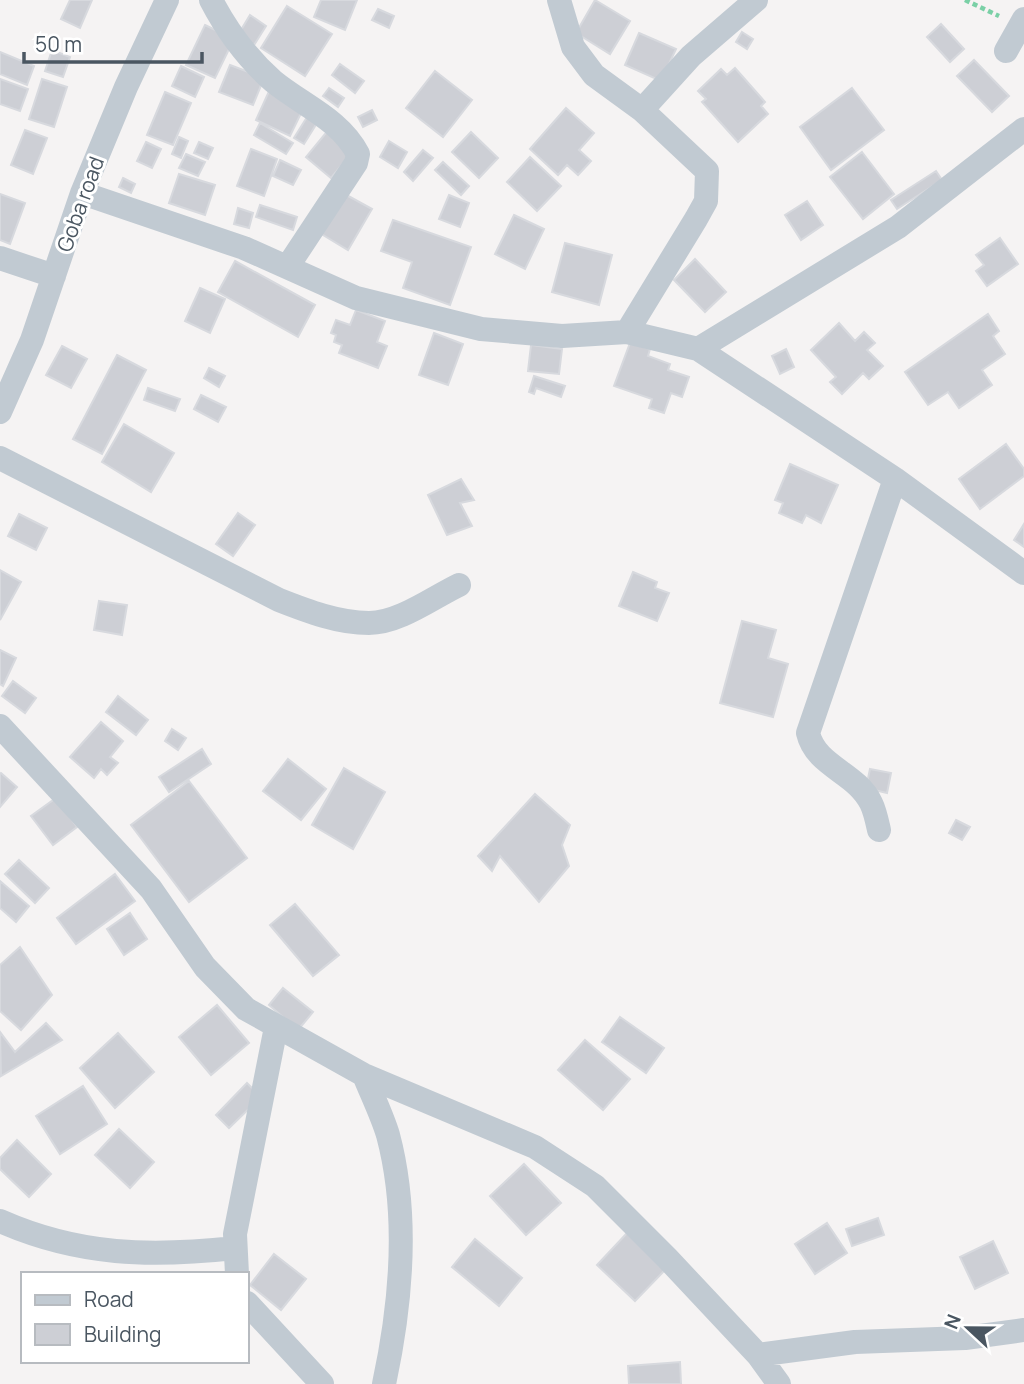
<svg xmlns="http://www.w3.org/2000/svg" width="1024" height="1384" viewBox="0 0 1024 1384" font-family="Manrope,sans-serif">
<rect width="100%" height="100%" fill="#f5f3f3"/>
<path fill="#cdcfd5" stroke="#d7d9de" stroke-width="2" d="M70 0H92L80 28 61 19Z
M321 0H357L345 30 314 17Z
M595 0 630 21 610 54 576 33Z
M287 6 332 34 305 76 261 48Z
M378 9 394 16 389 28 372 20Z
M250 15 266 26 254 45 238 35Z
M941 24 964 49 950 62 927 37Z
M205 25 234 39 215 78 186 65Z
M742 32 753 39 747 49 736 42Z
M639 33 676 49 661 81 625 65Z
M52 50 70 57 63 77 45 71Z
M0 52 34 66 27 85 0 74Z
M974 60 1009 96 992 112 957 76Z
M340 64 364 81 355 93 332 75Z
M230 65 264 78 253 105 219 92Z
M181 66 204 77 195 97 172 86Z
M735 68 765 102 761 106 768 114 738 142 702 102 706 99 698 91 721 69 727 75Z
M435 71 472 100 443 137 406 108Z
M0 79 28 89 20 111 0 104Z
M42 79 67 87 54 127 29 119Z
M329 88 344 98 338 107 323 96Z
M852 88 884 130 831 170 800 127Z
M270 89 305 105 290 136 256 120Z
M165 92 191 103 173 145 147 135Z
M566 108 594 133 579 150 591 161 578 175 567 165 558 175 530 149Z
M372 110 377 120 363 127 358 117Z
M307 117 317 123 304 144 294 138Z
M260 123 293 143 286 154 254 135Z
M330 128 355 149 331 178 306 157Z
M25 130 47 138 33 174 11 165Z
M471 132 498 158 479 178 452 152Z
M179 137 188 141 181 158 172 154Z
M389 141 407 152 398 168 380 157Z
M146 142 161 149 152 168 137 161Z
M199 142 213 148 208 159 194 153Z
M251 149 277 159 264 196 237 186Z
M423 150 433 158 413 181 404 172Z
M862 152 894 194 863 219 830 177Z
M186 154 205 162 198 176 179 168Z
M530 157 561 186 537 211 507 182Z
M280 160 301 170 293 185 273 176Z
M443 162 469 186 461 195 435 170Z
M936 171 942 180 897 209 891 200Z
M179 174 215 185 205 215 169 203Z
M123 178 135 184 131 193 119 187Z
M341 192 372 209 348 250 318 232Z
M0 194 25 203 10 244 0 240Z
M449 195 469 203 460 227 439 219Z
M807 201 823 225 801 240 785 215Z
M260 205 297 217 293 230 256 217Z
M238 208 253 213 249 228 234 224Z
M514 215 544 229 525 269 495 254Z
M393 220 471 247 450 305 403 288 412 262 381 251Z
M1000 238 1018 264 987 286 976 271 984 265 976 255Z
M565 243 612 255 599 305 552 292Z
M695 259 726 292 705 312 674 280Z
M235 261 315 305 298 337 218 292Z
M200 288 225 299 210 333 185 321Z
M356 310 385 321 377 342 387 346 378 368 339 353 342 345 334 342 336 335 331 333 336 320 350 325Z
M988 314 999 331 993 336 1005 354 982 370 992 385 959 408 948 392 928 405 905 372Z
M839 323 855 341 864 332 875 343 867 350 883 366 869 379 863 373 842 394 830 382 836 377 811 350Z
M434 333 463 344 448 385 419 375Z
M630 343 650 349 648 356 670 364 668 370 689 377 682 397 671 393 664 413 649 408 652 399 614 386Z
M531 345 562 349 559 374 528 371Z
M62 346 87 359 71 388 46 375Z
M786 349 794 367 780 374 772 356Z
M117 355 146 370 102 454 73 439Z
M209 368 225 376 219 387 204 378Z
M534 376 565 386 561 397 536 388 534 394 529 392Z
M148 388 180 399 175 411 144 400Z
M201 395 226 407 218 422 194 409Z
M124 424 174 453 151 492 102 462Z
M1006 444 1024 469V476L980 509 959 479Z
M790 464 838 485 821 523 806 515 802 523 779 513 783 503 775 500Z
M461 479 474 500 460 503 472 526 447 535 428 495Z
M238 513 255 525 233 556 216 544Z
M19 514 47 528 36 550 8 536Z
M1024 524V547L1014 540Z
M0 570 21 582 0 620Z
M633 572 657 582 655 588 669 593 657 621 619 606Z
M99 601 127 605 122 635 94 630Z
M742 621 776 630 768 658 788 664 773 717 720 703Z
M0 650 16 658 3 686 0 684Z
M13 681 36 698 25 713 2 696Z
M118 696 148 720 136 735 106 712Z
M101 722 123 741 110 757 118 763 107 775 101 769 94 778 70 757Z
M172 729 186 738 178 750 165 741Z
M202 749 211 764 169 792 159 777Z
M288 759 326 789 301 820 263 791Z
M344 768 385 792 353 849 312 825Z
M870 769 891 773 887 793 866 788Z
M1 773 17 787 0 807V774Z
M189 781 247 858 189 902 131 825Z
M535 794 570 825 562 845 569 866 539 902 500 856 492 871 478 856Z
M56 798 77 827 53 845 31 816Z
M956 820 970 827 962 840 949 833Z
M19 860 49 888 35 903 5 874Z
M115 874 135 901 76 944 57 918Z
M0 881 29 906 16 922 0 908Z
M295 904 339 955 313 976 270 925Z
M130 913 147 939 124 955 107 929Z
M20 947 52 995 21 1030 0 1011V965Z
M283 988 313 1012 298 1030 269 1005Z
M217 1005 249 1043 211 1075 179 1037Z
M620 1017 664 1048 646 1073 602 1042Z
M46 1023 62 1040 1 1076 0 1032 15 1052Z
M118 1033 154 1072 115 1108 80 1068Z
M585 1040 630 1079 603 1110 558 1070Z
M247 1083 261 1097 229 1128 216 1115Z
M83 1086 107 1124 60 1154 36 1116Z
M119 1129 154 1162 130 1188 95 1155Z
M17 1140 51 1174 29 1197 0 1169V1158Z
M524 1164 561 1203 526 1235 490 1196Z
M878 1218 884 1235 852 1246 846 1229Z
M827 1223 847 1253 815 1274 795 1244Z
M628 1232 666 1269 635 1301 597 1265Z
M475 1239 522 1278 499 1306 452 1267Z
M993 1241 1008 1273 975 1289 960 1257Z
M274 1254 306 1279 281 1310 250 1285Z
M680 1362 681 1384H629L628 1366Z"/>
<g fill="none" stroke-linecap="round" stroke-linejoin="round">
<path stroke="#7ad0a6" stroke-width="4.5" stroke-dasharray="5 3.5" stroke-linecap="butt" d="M965 0 999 16"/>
<path stroke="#c1cad2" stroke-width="24" d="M211 0C227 31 247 58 273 81 302 105 340 119 358 154L356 163 288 266
M559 0 573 47 594 75 642 110 707 171 706 201 696 219 627 332
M1006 51 1024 19
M642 110 691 56 756 0
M82 193 244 248 356 298 481 329 562 336 627 332 698 349 895 479 1024 573
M0 258 54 276
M698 349 898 227 1024 129
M0 412 32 340 82 193 126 87 167 0
M0 458 279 600C307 611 338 623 369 623 399 623 432 598 459 585
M0 726 151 889 205 967 246 1009 364 1075 535 1147 595 1186 667 1258 758 1355 779 1384
M879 830C877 821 875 811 871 803 856 772 816 767 808 733L895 479
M364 1075C372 1095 382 1115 388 1135 409 1214 401 1305 384 1384
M0 1221C79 1256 151 1257 235 1248
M237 1274 235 1234 276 1027
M247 1303 322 1384
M758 1355 855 1342 965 1338 1024 1330"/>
</g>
<g text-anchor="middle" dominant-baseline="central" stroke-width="6" stroke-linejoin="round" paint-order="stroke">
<g font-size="21" fill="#4a5661" stroke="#fff">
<text transform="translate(80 204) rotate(-70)">Goba road</text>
</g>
</g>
<rect x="21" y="1272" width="228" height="91" fill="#ffffff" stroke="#b7bbc0" stroke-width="2"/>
<rect x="35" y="1295" width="35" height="10" fill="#c1cad2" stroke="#b7bbc0" stroke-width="2"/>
<text x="84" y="1307" font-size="21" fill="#4a5661">Road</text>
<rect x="35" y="1324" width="35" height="21" fill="#cdcfd5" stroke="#b7bbc0" stroke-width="2"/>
<text x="84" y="1342" font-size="21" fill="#4a5661">Building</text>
<g transform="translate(968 1328) rotate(292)" stroke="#ffffff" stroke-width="5" paint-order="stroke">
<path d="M0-5L12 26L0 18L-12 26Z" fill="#4a5661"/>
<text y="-10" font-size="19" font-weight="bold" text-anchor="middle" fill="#4a5661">N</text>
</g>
<path d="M24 52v10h178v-10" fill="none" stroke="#4a5661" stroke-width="3.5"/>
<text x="35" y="52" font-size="21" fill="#4a5661" stroke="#ffffff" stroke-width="5" paint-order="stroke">50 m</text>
</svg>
